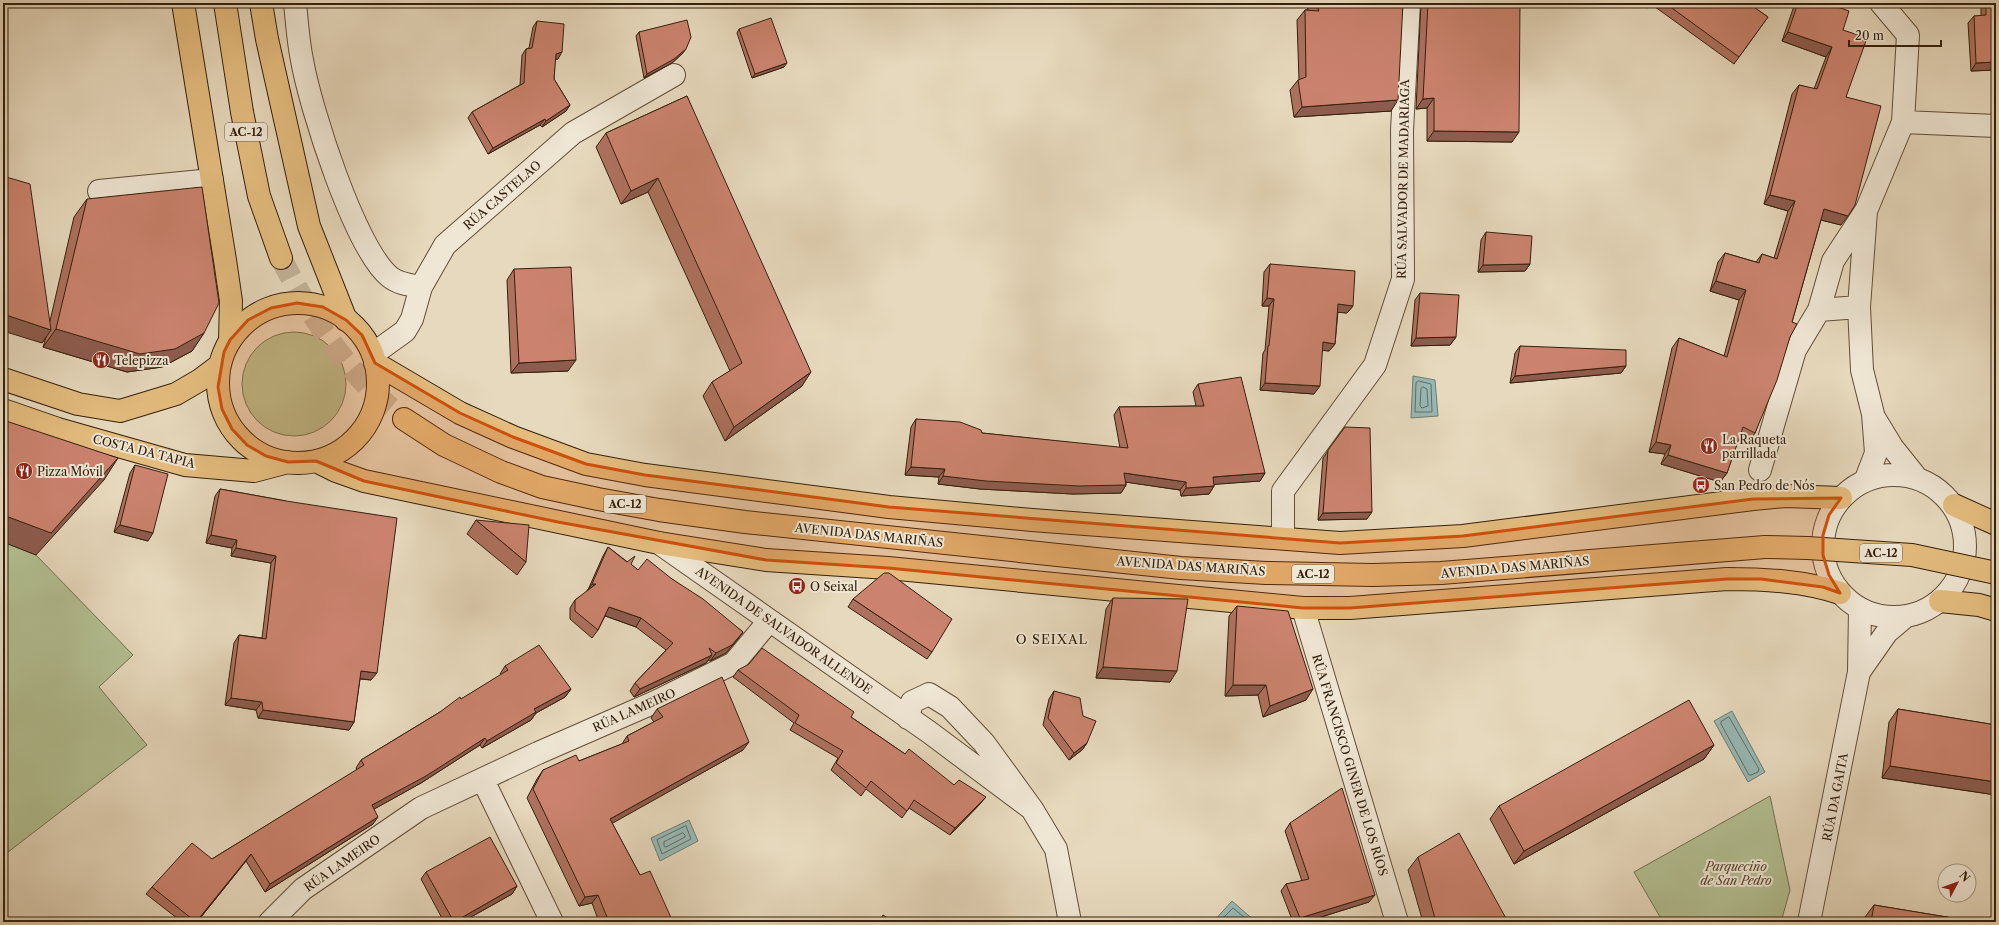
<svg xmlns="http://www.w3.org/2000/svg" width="1999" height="925" viewBox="0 0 1999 925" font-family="'Libre Caslon Text',serif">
<rect width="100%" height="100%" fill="#e7d9bd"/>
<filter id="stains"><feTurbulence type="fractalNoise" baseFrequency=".005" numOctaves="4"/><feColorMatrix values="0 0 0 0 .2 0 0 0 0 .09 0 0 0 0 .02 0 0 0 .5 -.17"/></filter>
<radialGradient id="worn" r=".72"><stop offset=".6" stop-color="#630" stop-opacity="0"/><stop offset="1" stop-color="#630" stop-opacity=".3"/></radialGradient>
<path fill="#b3c093" stroke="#747050" d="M242 384a52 52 0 1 1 104 0a52 52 0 1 1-104 0Z
M3 542 36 555 133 655 99 687 147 745 3 856Z
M1770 796 1790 890 1781 922H1663L1634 872Z"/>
<path fill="#97b9b6" stroke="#6f7c72" d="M1413 376 1435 380 1438 416 1411 418Z
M1732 711 1765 772 1748 782 1714 721Z
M689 820 698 841 660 861 651 838Z
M1232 901 1256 922H1213Z"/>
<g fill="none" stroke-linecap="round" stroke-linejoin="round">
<path stroke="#666c61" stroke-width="1" d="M1419 381 1431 384 1432 412H1415L1416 383Z
M1423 387 1427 389 1428 406 1422 408 1420 406 1421 389Z
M1729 717 1759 769 1758 772 1751 775H1749L1721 724V722Z
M686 826 691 839 662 854 657 840Z
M683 833 685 835V837L666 847 664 846V842Z
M1219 922 1233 908 1250 922"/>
<path stroke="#c3b49a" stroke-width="22" stroke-dasharray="22 11" stroke-linecap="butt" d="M281 258C305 306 333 350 370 389 380 400 393 409 404 419"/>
<defs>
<path id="minor" d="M295 3C297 22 298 41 302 60 310 107 355 249 390 277 399 284 410 285 421 287
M1903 122 1996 126
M99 191 212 180
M1819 310 1859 307
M373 354 405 331 412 319 421 287 445 245 573 133 674 75
M1875 419 1892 447 1916 477
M1760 470 1795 350 1819 310 1833 261 1865 212
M1823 546a71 71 0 1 1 142 0a71 71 0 1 1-142 0Z
M1866 479 1876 453 1873 414 1862 370 1859 307 1866 211 1903 122 1908 35 1881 3
M1283 537V491L1375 365 1403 279 1402 130 1409 3
M659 543 929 732 1032 809
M1303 608 1397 922
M1859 672 1887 632 1906 616
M908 718 912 702 929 694 950 707 984 743 1032 809 1056 849 1070 922
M483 780 552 922
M270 922 303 889 421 808 538 753 655 702 734 663 769 621
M1809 922 1859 672 1860 609"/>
<path id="major" d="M218 383a80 80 0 1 1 160 0a80 80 0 1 1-160 0Z
M375 363 460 413 513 437 586 464 645 475 889 507 1032 520 1340 543 1463 536 1753 499 1786 496 1841 498
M3 379 78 404 120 411 176 394 200 380 220 365
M3 410 58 429 185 465 254 471 288 462
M316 461 336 471 364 481 659 543 766 560 888 568 1303 608H1350L1727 579C1765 579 1804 581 1840 593"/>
<path id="highway" d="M183 3 225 260 231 301 230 340
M225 3 242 112 259 196 281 258
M261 3 267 39 309 226 346 320
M404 419 444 445 501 472 542 487 598 499 659 510 745 522 1181 568 1266 573 1373 575 1441 573 1765 547
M1954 505 1996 524
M1940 601 1979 605 1996 610"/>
</defs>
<use href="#minor" stroke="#614e38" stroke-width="24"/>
<use href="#major" stroke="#34200c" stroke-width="24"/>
<use href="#highway" stroke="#34200c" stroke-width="24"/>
<use href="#minor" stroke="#efe6d4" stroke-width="22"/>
<use href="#major" stroke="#e4bc7e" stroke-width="22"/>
<use href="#highway" stroke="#e4bc7e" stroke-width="22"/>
<defs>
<path id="highway-bridge" d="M1765 547 1808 548 1912 555 1996 573"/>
</defs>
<use href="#highway-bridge" stroke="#34200c" stroke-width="24" stroke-linecap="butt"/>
<use href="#highway-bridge" stroke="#e4bc7e" stroke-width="22"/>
</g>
<path fill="#af715f" stroke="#34200c" d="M1306 3H1403L1391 111 1294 117 1290 90 1298 80H1299L1297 20 1305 10H1308Z
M1421 3H1520L1512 142 1427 141V108L1416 109Z
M1641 3H1748L1768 17 1734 64 1651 4 1648 8Z
M1795 3H1826L1843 30 1846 97 1841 225 1821 220 1792 322 1790 337 1755 433 1749 443 1739 438 1727 473 1720 482 1661 464 1665 454 1649 452 1672 348 1679 338 1724 356 1739 300 1710 291 1718 262 1725 253 1756 262 1762 254 1774 258 1788 211 1764 204 1792 94 1799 85 1814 89 1826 57 1782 41Z
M1981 3H1996V70L1971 71 1968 23 1974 16H1981Z
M537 21 558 59H555L554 79 570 105 566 111 542 127 540 125 488 154 468 118 472 112 520 85 522 55 526 49 529 48 533 27Z
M739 29 784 67 752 78 737 33Z
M639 32 683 53 672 63 644 78 636 36Z
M687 96 802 386 725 441 703 396 712 382 730 371 648 192 621 204 596 147 606 133Z
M87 199 204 333 192 351 162 367 127 372 43 347 46 337 42 343 50 321 74 217Z
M1486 232 1530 264 1525 271 1478 272 1481 240Z
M1270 264 1353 306 1347 313 1338 312 1335 344 1329 351 1322 350 1314 394 1260 390 1263 353 1265 350 1269 306H1262L1264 272Z
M514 269 568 371 511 373 507 280Z
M1420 293 1456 337 1450 345 1411 346 1415 300Z
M1520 346 1626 366 1621 373 1510 383 1515 353Z
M1198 384 1265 473 1260 481 1214 484V486L1209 494 1181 496 1180 490 1126 482V485L1121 493 1073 494 980 489 938 484 939 477 905 475 911 427 916 419 982 433 1120 448 1114 415 1119 407 1196 406 1193 392Z
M1345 427 1367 519 1318 520 1323 458Z
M135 465 148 541 114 532 130 473Z
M220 489 286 501 371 680 360 679 354 722 349 730 258 718 256 710 225 705 234 643 239 635 262 638 271 563 231 556 232 548 206 543 215 496Z
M476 520 526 562 517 575 467 534Z
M608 547 638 570 672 579 743 632 737 640 726 653 710 661 708 660 706 663 634 697 630 691 635 683 666 650 636 627 605 616 598 630 592 638 570 619V608L575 600 587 592 603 556Z
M1113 598 1170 682 1096 678 1106 609Z
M853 599 932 652 927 659 848 607Z
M1237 606 1306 700 1263 717 1258 695 1225 696 1229 616Z
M505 666 571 689 565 697 536 713 531 720 482 748 480 745 421 783 374 809 373 824 265 892 246 861 197 922H182L146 894 152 887 212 859 357 770 356 768 361 760 440 712 501 675 500 674Z
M738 670 851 717 905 754 954 785 980 804 950 835 909 808 902 818 866 789 861 796 831 770 838 758 790 730 794 723 733 677Z
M1054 691 1087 743 1082 750 1069 760 1043 725 1049 699Z
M657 709 743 750 612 823 640 875 673 922H599L592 903 579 906 527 798 537 779 543 770 579 761 622 744 627 736 654 722 651 718Z
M1898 709 1996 725V795L1882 778 1889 722Z
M1714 745 1704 759 1514 864 1490 819 1499 806Z
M1290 823 1369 902 1305 922H1293L1281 891 1286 884 1302 881 1285 831Z
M1418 857 1508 922H1423L1408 870Z
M426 872 517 886 512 894 462 922H444L421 879Z
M1874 905 1977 922H1864L1865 917Z"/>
<path fill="#8e5c4e" stroke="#34200c" d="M1788 32 1832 47 1826 57 1782 41Z
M686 49 683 53 672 63 644 78 647 74Z
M562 52 558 59 551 60 556 54Z
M1996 62V70L1971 71 1976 63Z
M787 63 784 67 752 78 755 74Z
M1434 98 1427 108 1416 109 1423 99Z
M1398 100 1391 111 1294 117 1302 107Z
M570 105 566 111 542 127 546 121Z
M545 119 540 125 488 154 493 148Z
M1434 131 1519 132 1512 142 1427 141Z
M658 178 648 192 621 204 631 191Z
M1770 195 1795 201 1788 211 1764 204Z
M1824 209 1848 216 1841 225 1817 219Z
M1530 264 1525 271 1478 272 1483 265Z
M1716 281 1746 290 1739 300 1710 291Z
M1267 298 1274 299 1269 306H1262Z
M1338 304 1353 306 1347 313 1333 312Z
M3 314 51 330 42 343 3 331Z
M56 329 204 333 192 351 162 367 127 372 43 347Z
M1456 337 1450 345 1411 346 1416 338Z
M1323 342 1335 344 1329 351 1317 350Z
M576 360 568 371 511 373 519 363Z
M1626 366 1621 373 1510 383 1515 376Z
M811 372 802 386 725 441 734 427Z
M1265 383 1320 386 1314 394 1260 390Z
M1656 442 1671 445 1665 454 1649 452Z
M1668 455 1727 473 1720 482 1661 464Z
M118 458 104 480 36 555 3 542V515Z
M911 467 945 469 939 477 905 475Z
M1124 473 1186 482 1180 490 1118 481Z
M1265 473 1260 481 1207 485 1213 477Z
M943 476 1126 485 1121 493 1073 494 980 489 938 484Z
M1214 486 1209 494 1181 496 1186 488Z
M1372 512 1367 519 1318 520 1323 513Z
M120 525 153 533 148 541 114 532Z
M211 535 237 540 232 548 206 543Z
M236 548 276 556 271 563 231 556Z
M592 584H596L586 592Z
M609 607 641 618 636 627 603 615Z
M743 632 737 640 726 653 710 661 716 653Z
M712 655 706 663 634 697 640 689Z
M1103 667 1177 671 1170 682 1096 678Z
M361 671 377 673 371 680 355 678Z
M1233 685H1266L1258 695 1225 696Z
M571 689 565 697 536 713 531 720 482 748 487 741 534 709Z
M1313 689 1306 700 1263 717 1270 706Z
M231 698 262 702 256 710 225 705Z
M263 710 354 722 349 730 258 718Z
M485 738 480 745 421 783 367 813 372 805Z
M749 742 743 750 604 828 610 819Z
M1087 743 1082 750 1069 760 1074 753Z
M1714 745 1704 759 1514 864 1524 851Z
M1890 766 1996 782V795L1882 778Z
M986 797 980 804 950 835 955 828Z
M378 817 373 824 265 892 270 884Z
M251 854 246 861 197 922H196Z
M517 886 512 894 462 922H454Z
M598 895 592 903 579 906 585 897Z
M1375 895 1369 902 1305 922H1297L1300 918Z"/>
<path fill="#cb836f" stroke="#34200c" d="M1316 3H1403L1398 100 1302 107 1298 80 1306 77 1305 10 1319 11Z
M1428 3H1520L1519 132 1434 131V98L1423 99Z
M1665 3H1748L1768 17 1739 57Z
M1798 3H1826L1849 11 1843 30 1867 38 1846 97 1881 106 1855 205 1848 216 1824 209 1792 322 1797 324 1790 337 1777 380 1755 433 1743 427 1727 473 1668 455 1671 445 1656 442 1679 338 1727 357 1746 290 1716 281 1725 253 1759 263 1762 254 1777 259 1795 201 1770 195 1799 85 1817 89 1832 47 1788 32Z
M1986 3H1996V62L1976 63 1974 16 1986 15Z
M771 18 787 63 755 74 739 29Z
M687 20 691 37 686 49 674 59 647 74 639 32Z
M537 21 564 24 562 52 556 54 554 79 570 105 546 121 545 119 493 148 472 112 524 83 526 49 532 48Z
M687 96 811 372 734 427 712 382 742 363 658 178 631 191 606 133Z
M3 176 30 184 51 330 3 314Z
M202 187 219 303 204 333 175 349 140 354 56 329 87 199Z
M1486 232 1532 236 1530 264 1483 265Z
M1270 264 1355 271 1353 306 1338 304 1335 344 1323 342 1320 386 1265 383 1268 346H1269L1274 299 1267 298Z
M571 267 576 360 519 363 514 269Z
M1420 293 1459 295 1456 337 1416 338Z
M1520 346 1626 350V366L1515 376Z
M1241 377 1265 473 1213 477 1214 486 1186 488V482L1124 473 1126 485 1079 486 986 481 943 476 945 469 911 467 916 419 960 422 981 430 982 433 1128 448 1119 407 1204 406 1198 384Z
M3 420 118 458 51 533 3 515Z
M1345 427 1370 428 1372 512 1323 513 1328 450Z
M135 465 168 474 153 533 120 525Z
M220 489 286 501 397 518 377 673 361 671 354 722 263 710 262 702 231 698 239 635 266 639 276 556 236 548 237 540 211 535Z
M476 520 529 525 526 562Z
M608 547 627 562 635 556 631 564 638 570 647 559 672 579 703 599 743 632 732 645 716 653 709 648 712 655 640 689 635 683 673 643 641 618 609 607 598 630 575 611V600L596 584H592Z
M884 573H889L952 619 932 652 853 599Z
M1113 598 1188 599 1177 671 1103 667Z
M1237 606 1288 611 1313 689 1270 706 1266 685H1233Z
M539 645 571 689 534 709 536 712 487 741 485 738 426 776 372 805 378 817 270 884 251 854 196 922 152 887 192 843 212 859 364 765 361 760 440 712 460 697 461 699 508 670 505 666Z
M762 648 854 712 851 717 905 754 909 749 954 785 959 780 986 797 955 828 914 800 907 811 871 781 866 788 836 763 843 751 795 723 799 715 738 670 749 664Z
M722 677 749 742 610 819 640 875 650 871 673 922H609L598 895 585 897 533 789 543 770 576 755 579 761 629 741 627 736 663 717 657 709Z
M1054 691 1080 698 1083 716 1096 721 1087 743 1074 753 1048 718Z
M1689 700 1714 745 1524 851 1499 806Z
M1898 709 1996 725V782L1890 766Z
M1342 788 1375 895 1300 918 1286 884 1309 879 1290 823Z
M1459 833 1508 922H1436L1418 857Z
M490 837 517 886 454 922 426 872Z
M1874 905 1977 922H1871Z
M883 915 894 922H879Z"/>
<path fill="#cd500c" fill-opacity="0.2" stroke="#cd500c" stroke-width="3" stroke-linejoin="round" d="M297 303 323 307 346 320 362 335 375 363 460 413 513 437 586 464 645 475 889 507 1340 543 1463 536 1753 499 1841 498 1829 515 1823 535V555L1829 575 1840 593 1823 587 1761 579H1727L1350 608H1303L888 568 766 560 558 522 364 481 316 461 288 462 266 456 247 445 232 429 222 409 218 387 224 352 230 340 248 320 271 308Z"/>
<defs>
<symbol id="restaurant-disc" viewBox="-11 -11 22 22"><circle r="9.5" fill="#8f2418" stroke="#efe6d4"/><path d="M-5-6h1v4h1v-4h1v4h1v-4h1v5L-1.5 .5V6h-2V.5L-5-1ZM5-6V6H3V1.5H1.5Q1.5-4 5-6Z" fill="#fff"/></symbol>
<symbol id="bus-disc" viewBox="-11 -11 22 22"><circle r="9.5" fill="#8f2418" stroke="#efe6d4"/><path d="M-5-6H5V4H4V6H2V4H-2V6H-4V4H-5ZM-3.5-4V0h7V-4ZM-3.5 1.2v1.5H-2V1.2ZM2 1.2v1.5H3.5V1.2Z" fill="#fff"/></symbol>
</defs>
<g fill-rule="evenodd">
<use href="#restaurant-disc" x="91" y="350" width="20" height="20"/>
<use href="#restaurant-disc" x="1699" y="436" width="20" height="20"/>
<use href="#restaurant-disc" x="14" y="461" width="20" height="20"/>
<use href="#bus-disc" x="1691" y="475" width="20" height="20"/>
<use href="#bus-disc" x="787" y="576" width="20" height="20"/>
</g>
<g text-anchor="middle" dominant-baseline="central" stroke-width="4" stroke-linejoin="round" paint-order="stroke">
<g fill="#efe6d4" stroke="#6c5b48" stroke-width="1">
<rect x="225" y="123" width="42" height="18" rx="3"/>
<rect x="604" y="495" width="42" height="18" rx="3"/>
<rect x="1860" y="544" width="42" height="18" rx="3"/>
<rect x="1292" y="565" width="42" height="18" rx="3"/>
</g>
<g font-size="11" font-weight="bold" fill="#34200c">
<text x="246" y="132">AC-12</text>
<text x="625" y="504">AC-12</text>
<text x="1881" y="553">AC-12</text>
<text x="1313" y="574">AC-12</text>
</g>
<g font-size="12" fill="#34200c" stroke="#efe6d4">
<text transform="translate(1403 179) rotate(-89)">RÚA SALVADOR DE MADARIAGA</text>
<text transform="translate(502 195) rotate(-41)">RÚA CASTELAO</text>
<text transform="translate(144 451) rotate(14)">COSTA DA TAPIA</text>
<text transform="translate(869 535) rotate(6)">AVENIDA DAS MARIÑAS</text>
<text transform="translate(1191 566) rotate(4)">AVENIDA DAS MARIÑAS</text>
<text transform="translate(1515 567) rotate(-5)">AVENIDA DAS MARIÑAS</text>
<text transform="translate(784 630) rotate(35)">AVENIDA DE SALVADOR ALLENDE</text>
<text transform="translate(634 710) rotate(-24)">RÚA LAMEIRO</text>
<text transform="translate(1350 765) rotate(73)">RÚA FRANCISCO GINER DE LOS RÍOS</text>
<text transform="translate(1835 797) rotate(-79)">RÚA DA GAITA</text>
<text transform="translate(342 863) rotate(-35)">RÚA LAMEIRO</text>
</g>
<g font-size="12" fill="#34200c" stroke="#efe6d4" text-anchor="start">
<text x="114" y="360">Telepizza</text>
<text x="1722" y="439">La Raqueta<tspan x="1722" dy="14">parrillada</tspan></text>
<text x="37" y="471">Pizza Móvil</text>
<text x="1714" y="485">San Pedro de Nós</text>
<text x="810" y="586">O Seixal</text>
</g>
<g font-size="12" font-style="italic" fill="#54482e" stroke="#efe6d4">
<text x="1736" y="866">Parqueciño<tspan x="1736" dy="14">de San Pedro</tspan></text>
</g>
<g font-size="13" letter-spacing="1" fill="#34200c" stroke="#efe6d4">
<text x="1052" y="639">O SEIXAL</text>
</g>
</g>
<rect width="1999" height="925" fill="none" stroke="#e7d9bd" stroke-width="16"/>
<rect x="4" y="4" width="1991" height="917" fill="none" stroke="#34200c" stroke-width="2"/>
<rect x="8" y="8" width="1983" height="909" fill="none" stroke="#34200c"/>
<g transform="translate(1957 883) rotate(49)"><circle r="19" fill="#efe6d4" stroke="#a49784"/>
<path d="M0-3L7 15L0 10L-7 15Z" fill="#8f2418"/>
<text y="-6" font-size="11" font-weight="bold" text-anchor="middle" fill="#34200c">N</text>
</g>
<path d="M1849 40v6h92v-6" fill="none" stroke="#34200c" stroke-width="2"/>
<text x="1855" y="40" font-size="12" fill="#34200c" stroke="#efe6d4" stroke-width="3" paint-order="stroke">20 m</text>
<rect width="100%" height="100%" filter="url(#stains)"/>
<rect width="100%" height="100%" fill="url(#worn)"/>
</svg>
